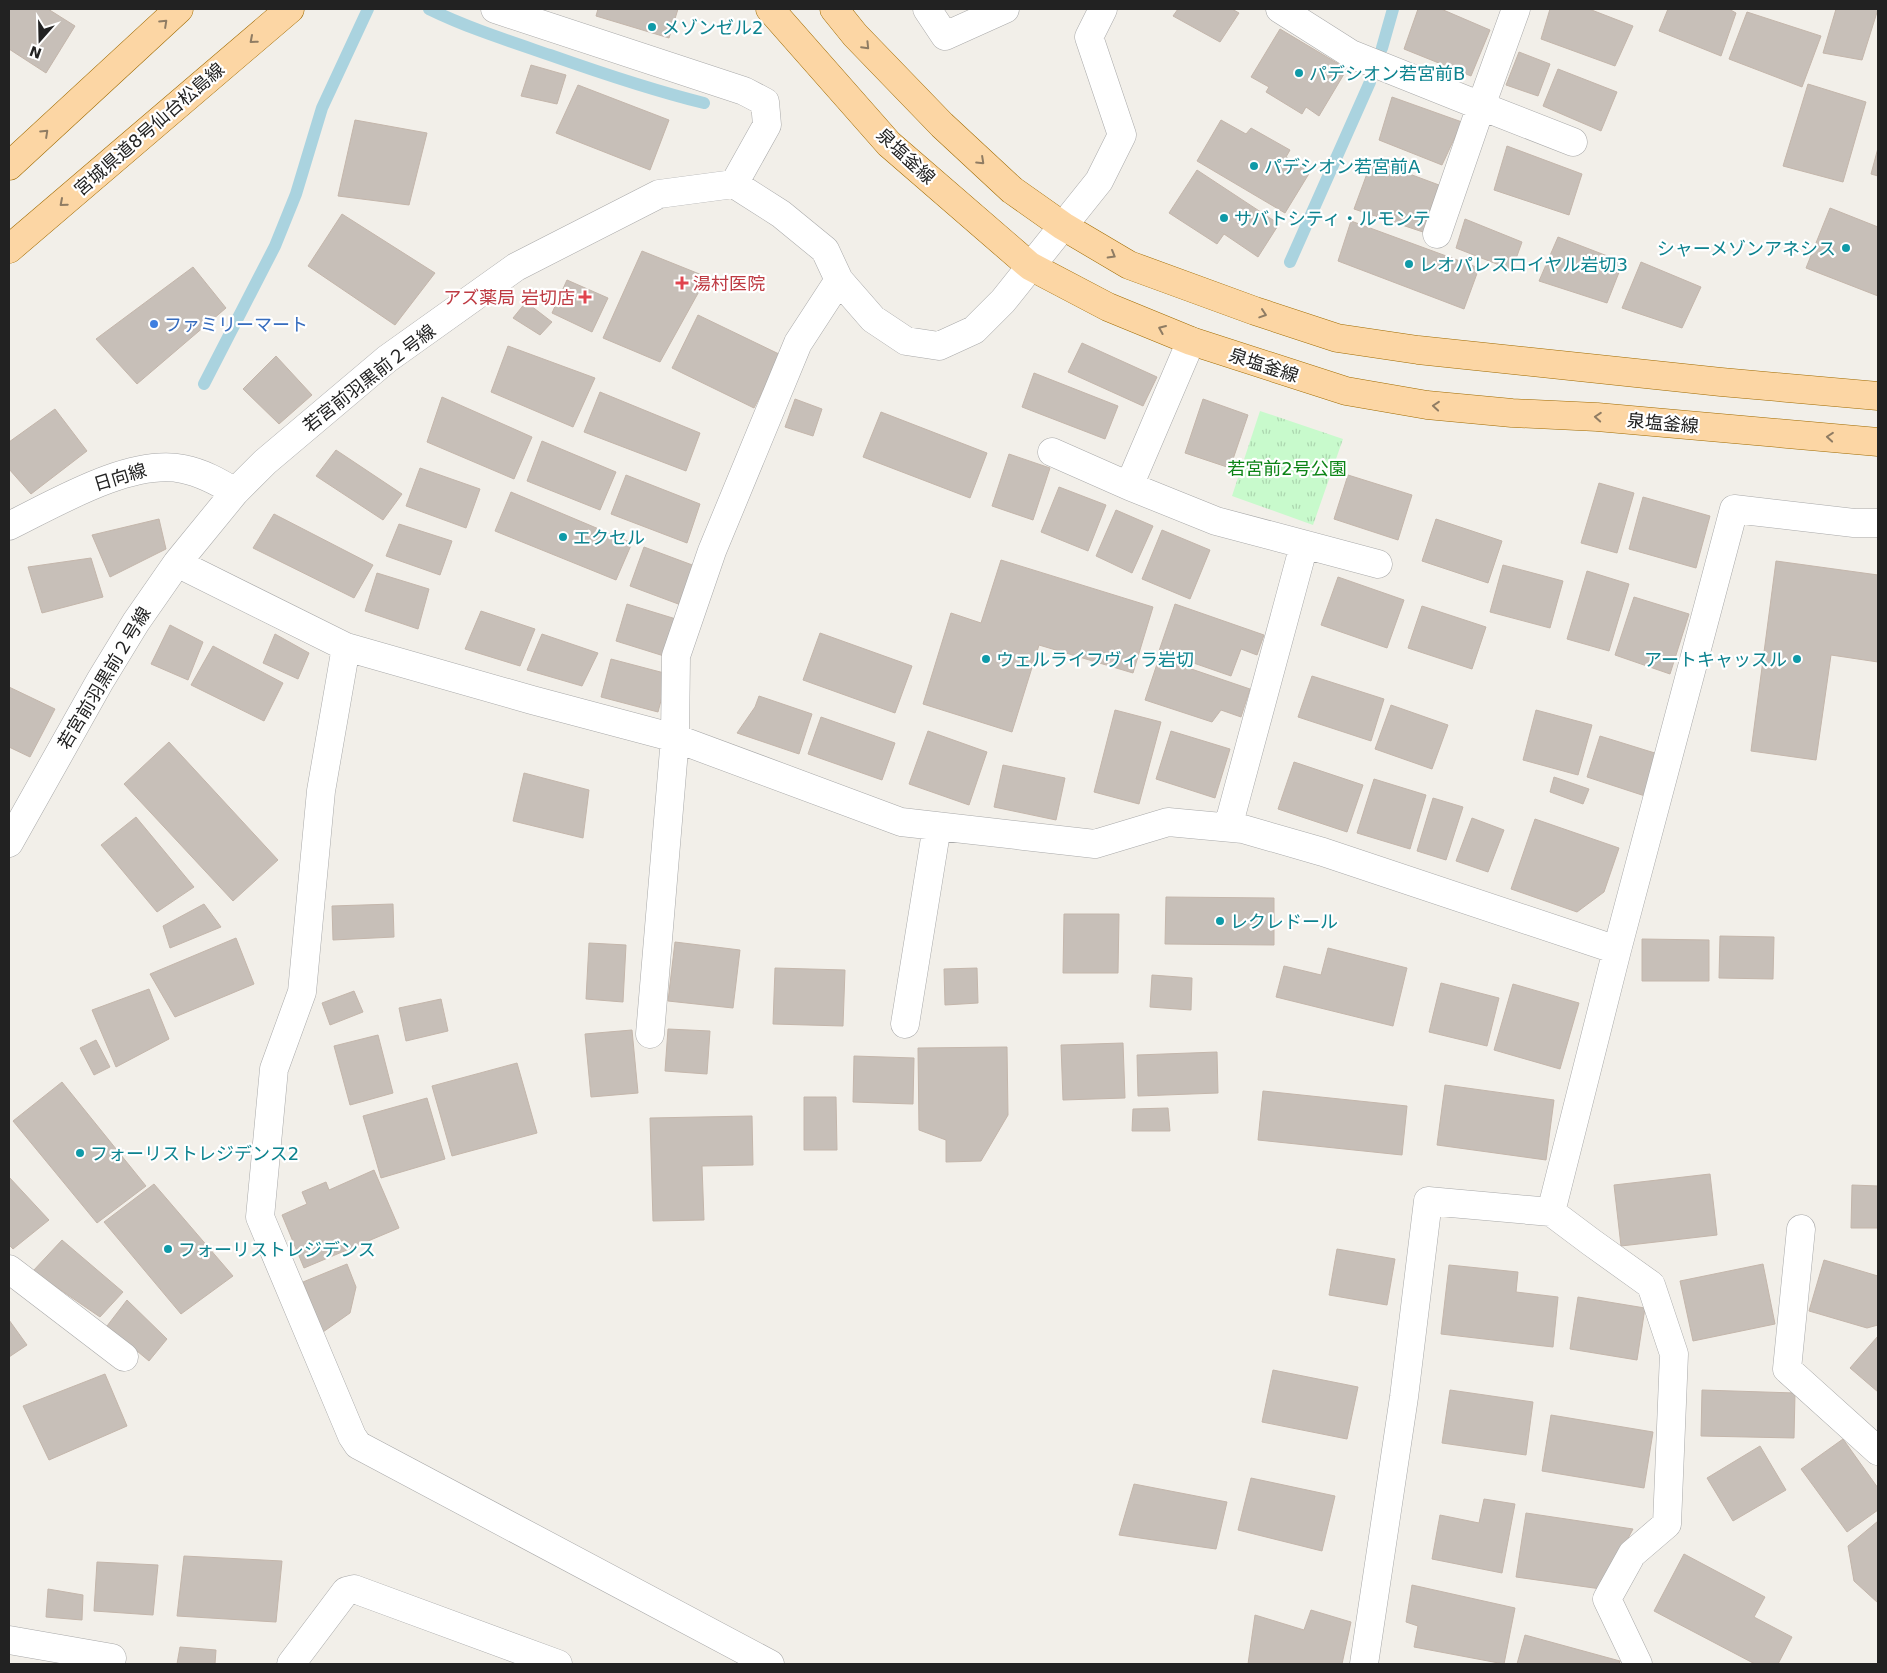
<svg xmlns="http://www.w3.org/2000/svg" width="1887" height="1673" viewBox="0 0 1887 1673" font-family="'DejaVu Sans','Noto Sans JP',sans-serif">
<defs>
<pattern id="park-tufts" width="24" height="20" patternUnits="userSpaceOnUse" patternTransform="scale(1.25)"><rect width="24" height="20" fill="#c8facc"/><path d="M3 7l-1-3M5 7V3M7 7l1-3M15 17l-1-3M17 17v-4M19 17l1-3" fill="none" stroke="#acd6af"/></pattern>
</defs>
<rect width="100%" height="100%" fill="#f2efe9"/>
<path fill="url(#park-tufts)" d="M1260 411 1343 439 1313 525 1232 496Z"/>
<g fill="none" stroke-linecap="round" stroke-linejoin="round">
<path stroke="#aad3df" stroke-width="12" d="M429 9C468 28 509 41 550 55 601 73 651 90 704 103
M1382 48 1393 9
M1290 262 1370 82
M204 384 275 246 296 194 322 108 368 9"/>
</g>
<path fill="#c7bfb8" stroke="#c4b6ab" d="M9 9H48L75 26 46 73 9 49Z
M598 9H678L669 38 596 16Z
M1178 9H1232L1239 13 1220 42 1173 16Z
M1418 9H1441L1490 30 1471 76 1404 49Z
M1550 9H1589L1633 26 1615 66 1541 39Z
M1668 9H1729L1736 13 1721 56 1659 31Z
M1836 9H1878L1862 60 1823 53Z
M1747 12 1821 36 1802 87 1729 59Z
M1280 29 1347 69 1319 116 1306 107 1302 114 1266 92 1269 87 1251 77Z
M1519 52 1550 64 1538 96 1506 85Z
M531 65 566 75 557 104 521 96Z
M1558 69 1617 92 1601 131 1543 106Z
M1808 84 1866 102 1843 182 1783 166Z
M578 85 669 120 650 170 556 133Z
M1392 97 1462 122 1442 165 1379 140Z
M355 120 427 133 409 205 338 196Z
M1221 120 1246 134 1251 128 1290 150 1286 157 1310 172 1285 213 1197 161Z
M1507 146 1582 174 1569 215 1494 190Z
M1878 148V176L1871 174Z
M1372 160 1439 185 1423 232 1354 209Z
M1197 170 1279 224 1258 257 1224 234 1217 244 1169 213Z
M1830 208 1878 227V296L1806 268Z
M342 214 435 273 395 325 308 266Z
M1465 219 1522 242 1512 270 1456 248Z
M1351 221 1479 268 1464 309 1338 261Z
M1558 237 1623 262 1607 303 1539 281Z
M642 251 707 277 660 362 603 338Z
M1641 262 1701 287 1682 328 1622 308Z
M193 267 226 308 137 384 96 339Z
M567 280 608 298 592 332 552 313Z
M526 302 552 322 540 335 513 318Z
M698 315 781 355 754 408 672 368Z
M1082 343 1157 377 1143 406 1068 372Z
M508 346 595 378 573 427 491 392Z
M276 356 312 395 279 424 243 389Z
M1034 373 1118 406 1105 439 1022 407Z
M600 392 700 433 686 471 584 432Z
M442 397 532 437 514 479 427 442Z
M795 399 822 409 813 436 785 427Z
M1203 399 1248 415 1230 468 1185 453Z
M55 409 87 451 31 494 9 469V442Z
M881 412 987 453 970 498 863 457Z
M542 441 616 472 600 510 527 481Z
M336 450 402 494 383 520 316 476Z
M1009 454 1050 468 1033 520 992 506Z
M420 468 480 489 466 528 406 506Z
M626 475 700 504 687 543 611 514Z
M1348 475 1412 495 1398 540 1334 519Z
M1599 483 1634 493 1617 553 1581 543Z
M1059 487 1106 505 1088 551 1041 532Z
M511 492 632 543 616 580 495 531Z
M1643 497 1710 516 1696 568 1629 549Z
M1116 510 1153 526 1132 573 1096 556Z
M274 514 373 565 354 598 253 548Z
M159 519 166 549 110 577 92 535Z
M1436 519 1502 541 1488 583 1422 561Z
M399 524 452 541 440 575 386 556Z
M1162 530 1210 550 1190 599 1142 579Z
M644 547 695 566 681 605 630 586Z
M91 558 103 597 42 613 28 567Z
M1001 560 1153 607 1133 673 1039 645 1012 732 923 704 951 613 981 623Z
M1776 561 1878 575V662L1831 655 1816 760 1751 751Z
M1503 565 1563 581 1550 628 1490 612Z
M1587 571 1629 584 1609 651 1567 639Z
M377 573 429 589 418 629 365 611Z
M1338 577 1404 600 1387 648 1321 625Z
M1634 597 1689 614 1670 674 1615 655Z
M627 604 676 619 664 656 616 641Z
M1175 604 1264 635 1257 655 1241 649 1231 676 1159 651Z
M1422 606 1486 627 1472 669 1408 648Z
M481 611 535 629 520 666 465 649Z
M170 625 203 642 188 680 151 664Z
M820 633 912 666 895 713 803 680Z
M275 634 309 653 298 679 263 663Z
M542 634 598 653 582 686 527 670Z
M213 646 283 683 264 721 191 685Z
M1159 658 1250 689 1241 717 1221 710 1212 722 1145 700Z
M611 659 668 674 658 712 601 697Z
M1312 676 1384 699 1371 741 1298 717Z
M9 687 55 709 30 757 9 747Z
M759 696 812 714 799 754 737 733 755 707Z
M1391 705 1448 725 1432 769 1375 749Z
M1115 710 1161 722 1139 804 1094 792Z
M1536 710 1592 725 1578 775 1523 760Z
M821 717 895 743 882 780 808 754Z
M928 731 987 752 969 805 909 784Z
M1171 731 1230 749 1215 798 1156 779Z
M1600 736 1658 754 1645 796 1587 777Z
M169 742 278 860 233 901 124 784Z
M1294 762 1363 785 1347 832 1278 809Z
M1003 765 1065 778 1056 820 994 807Z
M524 773 589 790 583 838 513 821Z
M1554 777 1589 789 1583 804 1550 792Z
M1374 779 1426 795 1410 849 1357 833Z
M1433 798 1463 807 1446 860 1417 851Z
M136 817 194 887 157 912 101 845Z
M1472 818 1504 830 1488 872 1456 861Z
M1535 819 1619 848 1604 892 1577 912 1511 889Z
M1166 897 1274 898V945L1165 944Z
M204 904 221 927 170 948 163 926Z
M393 904 394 937 333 940 332 906Z
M1064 914H1119L1118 973H1063Z
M1720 936 1774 937 1773 979 1719 978Z
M236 938 254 984 175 1017 150 974Z
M1642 939 1709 940V981H1642Z
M675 942 740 950 733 1008 668 1001Z
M589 943 626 945 623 1002 586 999Z
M1328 948 1407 968 1393 1026 1276 997 1284 966 1321 975Z
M775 968 845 970 843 1026 773 1024Z
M977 968 978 1003 945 1005 944 969Z
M1152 975 1192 978 1191 1010 1150 1007Z
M1441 983 1499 998 1487 1046 1429 1032Z
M1513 984 1579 1003 1560 1069 1494 1050Z
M149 989 169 1039 116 1067 92 1010Z
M354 991 363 1012 330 1025 322 1003Z
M441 999 448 1031 406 1041 399 1008Z
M668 1029 710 1031 707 1074 665 1071Z
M632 1030 638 1093 591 1097 585 1034Z
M378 1035 393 1093 350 1105 334 1046Z
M96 1040 110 1067 94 1075 80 1048Z
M1123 1043 1125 1098 1063 1100 1061 1045Z
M1007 1047 1008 1115 981 1161 946 1162V1140L919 1130 918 1048Z
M1217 1052 1218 1093 1138 1096 1137 1055Z
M854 1056 914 1058 913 1104 853 1102Z
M517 1063 537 1133 452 1156 432 1086Z
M62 1082 146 1186 97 1223 13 1121Z
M1445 1085 1554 1100 1546 1160 1437 1145Z
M1263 1091 1407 1106 1402 1155 1258 1140Z
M804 1097H836L837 1150H804Z
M427 1098 445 1159 381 1178 363 1116Z
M1168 1108 1170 1131H1132L1133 1109Z
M752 1116 753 1165 702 1166 704 1220 653 1221 650 1118Z
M374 1170 399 1228 304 1268 282 1215 307 1204 302 1192 326 1182 329 1190Z
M1710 1174 1717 1235 1621 1246 1614 1185Z
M9 1177 49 1220 13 1249 9 1245Z
M154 1184 233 1276 181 1314 104 1222Z
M1852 1185 1878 1186V1228H1851Z
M62 1240 123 1292 100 1317 33 1271Z
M1337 1249 1395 1259 1387 1305 1329 1295Z
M1824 1260 1878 1276V1325L1867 1328 1809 1311Z
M347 1264 356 1287 350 1313 323 1332 303 1282Z
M1763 1264 1775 1324 1693 1341 1680 1281Z
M1449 1265 1518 1272 1516 1292 1558 1297 1553 1347 1441 1334Z
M1578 1297 1645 1308 1637 1360 1570 1349Z
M127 1300 167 1339 149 1361 107 1326Z
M9 1320 27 1345 9 1357Z
M1878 1336V1392L1850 1368Z
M1273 1370 1358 1387 1347 1439 1262 1422Z
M105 1374 127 1426 49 1460 23 1406Z
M1450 1390 1533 1402 1526 1455 1442 1443Z
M1702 1390 1795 1393 1794 1438 1701 1436Z
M1551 1415 1653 1432 1644 1488 1542 1471Z
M1843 1439 1878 1488V1510L1847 1532 1801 1469Z
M1760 1446 1786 1490 1733 1521 1707 1478Z
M1251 1478 1335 1496 1322 1551 1238 1530Z
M1134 1484 1227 1502 1216 1549 1119 1535Z
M1484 1499 1515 1504 1502 1573 1432 1559 1440 1515 1479 1523Z
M1526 1513 1633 1529 1601 1589 1516 1577Z
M1878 1521V1603L1854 1581 1848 1546Z
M1684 1554 1765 1597 1754 1617 1792 1637 1778 1664H1755L1654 1611Z
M184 1556 282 1561 276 1622 177 1616Z
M97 1562 158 1565 153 1615 94 1611Z
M1412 1585 1515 1608 1504 1664 1414 1647 1418 1626 1406 1622Z
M48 1589 83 1595 82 1620 46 1617Z
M1311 1610 1351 1622 1342 1664H1248L1255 1615 1304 1630Z
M1525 1635 1620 1661 1619 1664H1517Z
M180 1647 216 1650 215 1664H177Z"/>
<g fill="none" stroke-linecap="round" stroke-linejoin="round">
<defs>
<path id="minor" d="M495 9 744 91 765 102 767 125 734 184
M927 9 945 36 1005 9
M1280 9 1351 54 1481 106 1516 9
M1437 234 1481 106 1573 142
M1191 341 1129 486 1216 521 1378 564
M1052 452 1129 486
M9 526C56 503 131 458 183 469 203 473 219 482 235 492
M177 563 346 647 532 700 675 738 901 822 1095 844 1168 822 1243 829 1323 852 1617 950
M346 647 321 791 302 992 274 1069 260 1217 352 1436 358 1445 770 1664
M1228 827 1304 545
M9 843 100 681 136 622 177 563 235 492 265 462 387 359 516 267 659 194 734 184 781 214 825 250 839 280 873 319 906 341 939 346 974 330 1003 301 1099 181 1122 135 1089 37 1103 9
M905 1024 937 826
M650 1034 675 738 676 656 712 551 798 343 839 280
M1551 1212 1591 1242 1651 1285 1674 1354 1667 1524 1632 1554 1607 1599 1638 1664
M1801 1229 1787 1369 1878 1451
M9 1269 124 1357
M9 1640 112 1658
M291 1664 346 1591 354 1589 558 1664
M1364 1664 1404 1397 1428 1201 1551 1212 1617 950 1734 509 1854 523H1878"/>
<path id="major" d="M770 9 889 144 1030 266 1108 307 1191 341 1346 391 1427 405 1512 413 1597 417 1878 442
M834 9 855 35 942 125 1012 190 1063 226 1129 265 1255 311 1337 338 1418 350 1721 382 1878 396
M9 166 179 9
M9 249 290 9"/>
</defs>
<use href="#minor" stroke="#a9a9a9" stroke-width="29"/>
<use href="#major" stroke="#a06b00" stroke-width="29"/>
<use href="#minor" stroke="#fff" stroke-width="28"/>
<use href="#major" stroke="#fcd6a4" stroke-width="28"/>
</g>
<defs><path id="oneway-chevron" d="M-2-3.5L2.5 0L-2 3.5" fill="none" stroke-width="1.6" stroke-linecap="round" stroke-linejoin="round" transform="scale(1.25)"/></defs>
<g stroke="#8f7c63">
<use href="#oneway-chevron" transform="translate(164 23) rotate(-43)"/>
<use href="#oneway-chevron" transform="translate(253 40) rotate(139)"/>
<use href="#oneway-chevron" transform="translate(866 46) rotate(46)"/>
<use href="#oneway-chevron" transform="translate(45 133) rotate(-43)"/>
<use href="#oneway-chevron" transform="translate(981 161) rotate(43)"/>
<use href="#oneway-chevron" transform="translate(63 203) rotate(139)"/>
<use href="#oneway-chevron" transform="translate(1112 255) rotate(30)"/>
<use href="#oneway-chevron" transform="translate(1263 314) rotate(18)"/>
<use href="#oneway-chevron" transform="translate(1162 329) rotate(-157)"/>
<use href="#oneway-chevron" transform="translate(1436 406) rotate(-175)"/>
<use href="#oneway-chevron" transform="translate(1598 417) rotate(-176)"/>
<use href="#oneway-chevron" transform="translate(1830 437) rotate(-175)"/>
</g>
<g fill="#0f9aa8" stroke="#fff" stroke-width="2">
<circle cx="652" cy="27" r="5"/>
<circle cx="1299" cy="73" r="5"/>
<circle cx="1254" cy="166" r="5"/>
<circle cx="1224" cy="218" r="5"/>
<circle cx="1846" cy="248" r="5"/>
<circle cx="1409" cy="264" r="5"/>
<circle cx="563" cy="537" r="5"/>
<circle cx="986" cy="659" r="5"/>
<circle cx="1797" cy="659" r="5"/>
<circle cx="1220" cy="921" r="5"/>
<circle cx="80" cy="1153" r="5"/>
<circle cx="168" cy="1249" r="5"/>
</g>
<g fill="#e0444e" stroke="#fff" stroke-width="2">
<path d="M679.5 275.5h5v5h5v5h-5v5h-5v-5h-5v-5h5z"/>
<path d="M582.5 289.5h5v5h5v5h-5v5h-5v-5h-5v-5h5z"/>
</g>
<circle fill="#3f7fe0" stroke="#fff" stroke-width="2" cx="154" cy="324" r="5"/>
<g text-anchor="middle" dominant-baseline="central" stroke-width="4.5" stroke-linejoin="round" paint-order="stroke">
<g font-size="18" fill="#0d838f" stroke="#fff" text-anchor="start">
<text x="662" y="27">メゾンゼル2</text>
<text x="1309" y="73">パデシオン若宮前B</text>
<text x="1264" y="166">パデシオン若宮前A</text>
<text x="1234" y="218">サバトシティ・ルモンテ</text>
<text x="1836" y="248" text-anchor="end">シャーメゾンアネシス</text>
<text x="1419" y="264">レオパレスロイヤル岩切3</text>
<text x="573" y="537">エクセル</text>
<text x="996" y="659">ウェルライフヴィラ岩切</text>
<text x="1787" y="659" text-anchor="end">アートキャッスル</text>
<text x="1230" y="921">レクレドール</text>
<text x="90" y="1153">フォーリストレジデンス2</text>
<text x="178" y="1249">フォーリストレジデンス</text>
</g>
<g font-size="18" fill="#222" stroke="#fff">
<text transform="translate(149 129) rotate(-41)">宮城県道8号仙台松島線</text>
<text transform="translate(906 156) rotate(43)">泉塩釜線</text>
<text transform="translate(1264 365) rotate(18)">泉塩釜線</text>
<text transform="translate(369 378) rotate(-38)">若宮前羽黒前２号線</text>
<text transform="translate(1663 423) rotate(5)">泉塩釜線</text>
<text transform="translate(120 477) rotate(-17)">日向線</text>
<text transform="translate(104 678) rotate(-59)">若宮前羽黒前２号線</text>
</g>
<g font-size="18" fill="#be3a42" stroke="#fff" text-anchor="start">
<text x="693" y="283">湯村医院</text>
<text x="575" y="297" text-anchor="end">アズ薬局 岩切店</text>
</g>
<g font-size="18" fill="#366cbe" stroke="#fff" text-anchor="start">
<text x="164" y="324">ファミリーマート</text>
</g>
<g font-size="18" fill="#0c8416" stroke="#fff">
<text x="1287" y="468">若宮前2号公園</text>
</g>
</g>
<rect width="1887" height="1673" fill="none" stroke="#222222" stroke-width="20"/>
<g transform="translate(40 40) rotate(200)" stroke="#ffffff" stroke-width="4" paint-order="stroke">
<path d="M0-4L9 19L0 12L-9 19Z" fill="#222222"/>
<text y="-8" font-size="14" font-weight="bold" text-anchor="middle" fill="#222222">N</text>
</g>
</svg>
